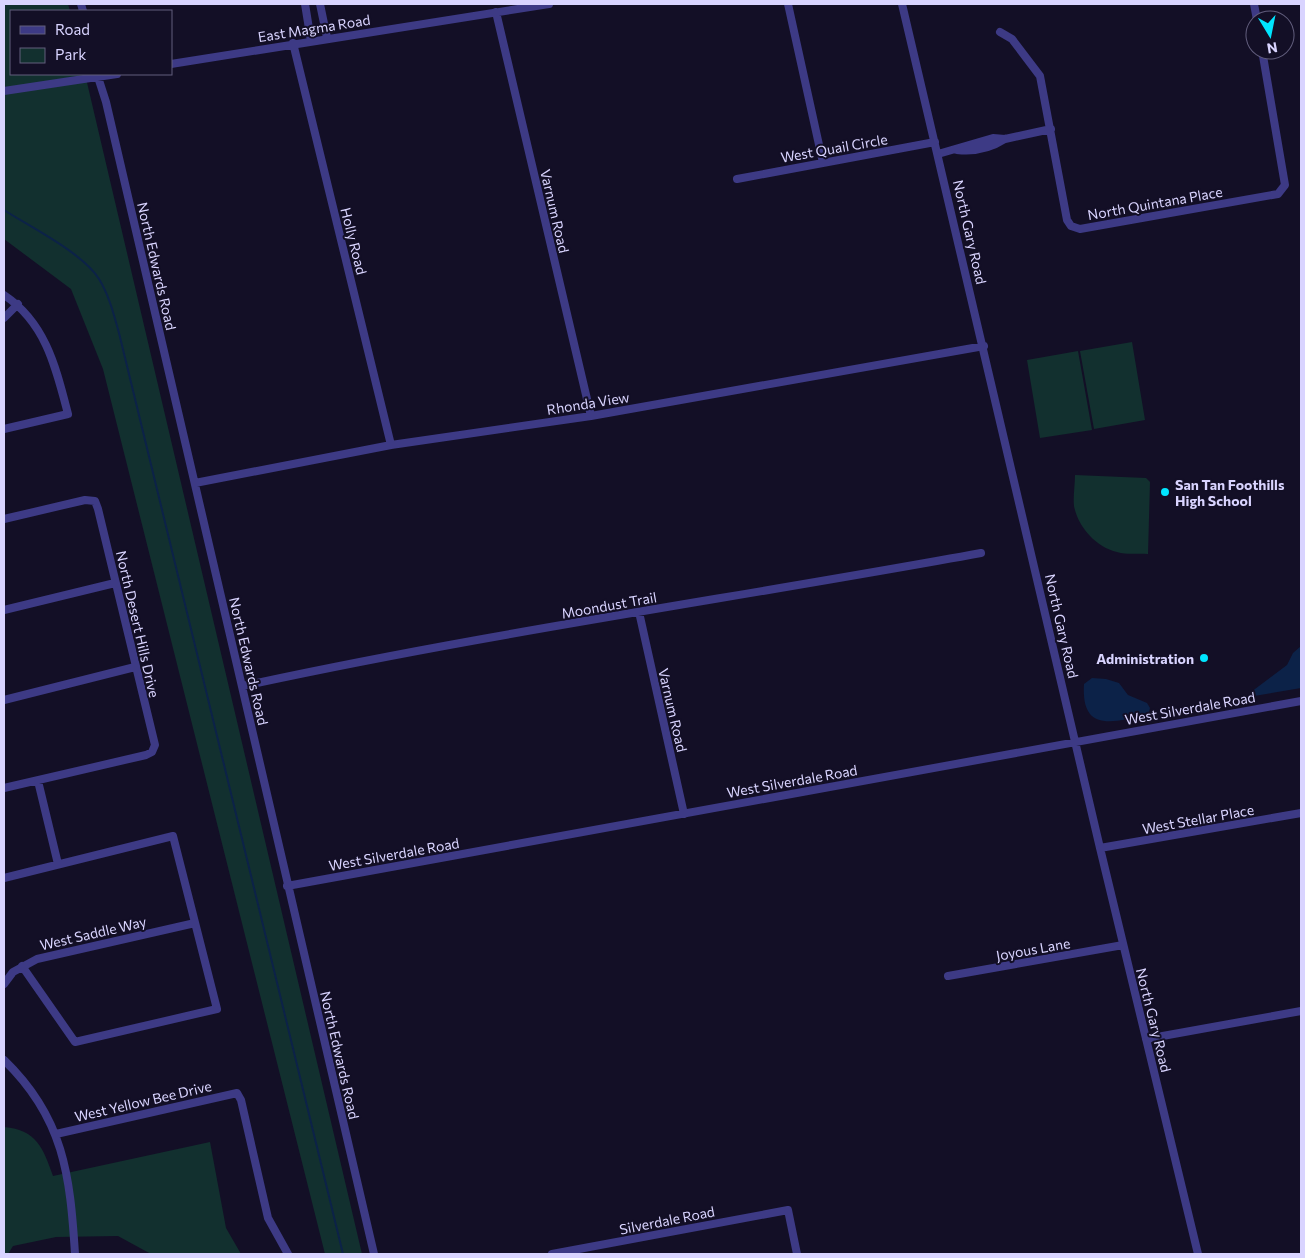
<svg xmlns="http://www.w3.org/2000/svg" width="1305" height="1258" viewBox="0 0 1305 1258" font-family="Commissioner,sans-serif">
<rect width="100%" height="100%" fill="#130f26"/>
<path fill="#12302f" d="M4 4H68L70 11H11V74H85L362 1254H325L103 369 71 289 4 239Z
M1132 342 1145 420 1094 429 1080 351Z
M1078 351 1092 430 1040 438 1027 360Z
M1075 475 1146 478 1150 482 1148 554C1138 553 1127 555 1117 552 1096 547 1078 527 1074 506 1073 496 1075 485 1075 475Z
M4 1127C37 1130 43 1148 53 1176L210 1142 226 1228 241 1254H151L118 1236 56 1237 13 1246 8 1254H4Z"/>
<path fill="#0c2248" d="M1301 646V688L1254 696 1251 695V692L1287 665 1293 653Z
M1092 678 1106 679 1119 683 1128 695 1147 703 1150 708 1149 712C1142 716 1134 717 1127 719 1095 726 1082 717 1084 684Z"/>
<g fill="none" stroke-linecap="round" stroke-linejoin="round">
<path stroke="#0c2248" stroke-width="2" d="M4 210C30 227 83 253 99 279 109 295 114 315 119 333L343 1254"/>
<path stroke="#3d3a85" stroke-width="8" d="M81 4 83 11
M305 4 311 41
M320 4 327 38
M788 4 823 163
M902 4 1100 848 1198 1254
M1254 4 1257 20
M496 12 591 416
M1000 32 1012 39 1040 76 1067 220 1071 226 1080 229 1278 194 1285 185 1262 50
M293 43 391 445
M171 64 549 4
M97 74 106 102 374 1254
M4 91 117 74
M957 150C974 152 991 148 1005 139
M938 154 993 138 1005 139 1051 129
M737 179 935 142
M4 295C46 323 56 368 68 414L4 429
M4 318 18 304
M195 483 391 445 591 416 984 346
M4 519 85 500 95 501 98 509 155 745 152 752 146 755 4 788
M4 610 115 583
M639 612 684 814
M243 686C487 633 735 598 981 553
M4 700 135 667
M38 781 58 864
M1100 848 1301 813
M4 878 173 836 217 1009 75 1042 22 966
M287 886 1301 701
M948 976 1123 945
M4 984 13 972 37 959 195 923
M1146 1039 1301 1011
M4 1060C64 1118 70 1175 75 1254
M56 1134 237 1093 241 1100 268 1218 288 1254
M552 1254 788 1210 797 1254"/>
</g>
<g fill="#00e5ff" stroke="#130f26" stroke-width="2">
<circle cx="1165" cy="492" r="5"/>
<circle cx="1204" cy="658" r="5"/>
</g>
<g text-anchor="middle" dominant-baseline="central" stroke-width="4" stroke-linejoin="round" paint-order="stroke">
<g font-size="14" fill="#d9d4ff" stroke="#130f26">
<text transform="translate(314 28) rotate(-9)">East Magma Road</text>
<text transform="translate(834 148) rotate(-10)">West Quail Circle</text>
<text transform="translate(1155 203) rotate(-10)">North Quintana Place</text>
<text transform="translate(555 211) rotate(77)">Varnum Road</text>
<text transform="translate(970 232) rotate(77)">North Gary Road</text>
<text transform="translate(354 241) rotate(76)">Holly Road</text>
<text transform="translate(157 266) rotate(77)">North Edwards Road</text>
<text transform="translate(588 403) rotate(-9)">Rhonda View</text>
<text transform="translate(609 605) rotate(-10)">Moondust Trail</text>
<text transform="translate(138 624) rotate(77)">North Desert Hills Drive</text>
<text transform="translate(1062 626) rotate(77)">North Gary Road</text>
<text transform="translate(249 661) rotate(77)">North Edwards Road</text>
<text transform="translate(1190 708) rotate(-10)">West Silverdale Road</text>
<text transform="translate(673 710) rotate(77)">Varnum Road</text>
<text transform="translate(792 781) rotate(-10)">West Silverdale Road</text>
<text transform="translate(1198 819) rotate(-10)">West Stellar Place</text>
<text transform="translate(394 854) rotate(-10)">West Silverdale Road</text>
<text transform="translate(93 933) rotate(-13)">West Saddle Way</text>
<text transform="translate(1033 949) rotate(-10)">Joyous Lane</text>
<text transform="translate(1154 1020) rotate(76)">North Gary Road</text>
<text transform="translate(340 1055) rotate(77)">North Edwards Road</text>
<text transform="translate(143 1101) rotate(-13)">West Yellow Bee Drive</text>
<text transform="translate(667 1220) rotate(-11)">Silverdale Road</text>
</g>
<g font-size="14" font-weight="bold" fill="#d9d4ff" stroke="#130f26" text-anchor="start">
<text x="1175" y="484">San Tan Foothills<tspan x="1175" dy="16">High School</tspan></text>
<text x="1194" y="658" text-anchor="end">Administration</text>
</g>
</g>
<rect width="1305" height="1258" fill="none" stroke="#d9d4ff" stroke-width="10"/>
<rect x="10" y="10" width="162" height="65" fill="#130f26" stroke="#625e7d"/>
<rect x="20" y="26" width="25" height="8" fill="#3d3a85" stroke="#625e7d"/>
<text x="55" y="35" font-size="15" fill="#d9d4ff">Road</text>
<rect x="20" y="48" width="25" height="15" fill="#12302f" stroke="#625e7d"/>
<text x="55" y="60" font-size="15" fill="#d9d4ff">Park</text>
<g transform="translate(1270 35) rotate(170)"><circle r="24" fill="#130f26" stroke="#625e7d"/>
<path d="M0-4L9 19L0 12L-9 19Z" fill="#00e5ff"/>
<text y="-8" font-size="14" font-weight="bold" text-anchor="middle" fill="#d9d4ff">N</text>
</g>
</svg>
